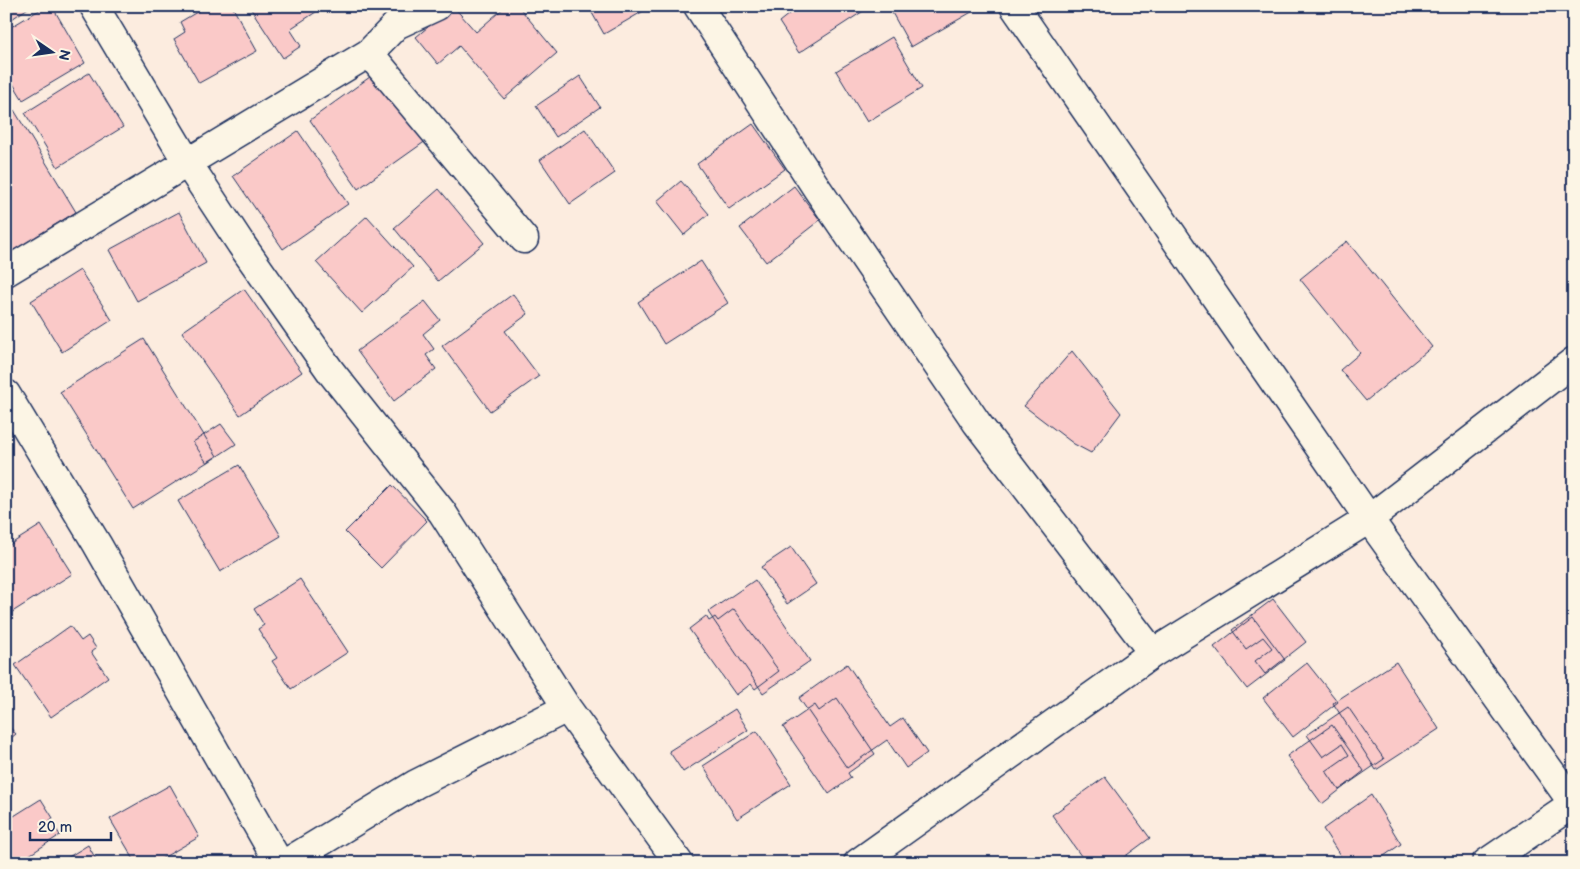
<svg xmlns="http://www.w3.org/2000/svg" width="1580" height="869" viewBox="0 0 1580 869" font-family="'Balsamiq Sans',sans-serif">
<rect width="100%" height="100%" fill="#fcecdf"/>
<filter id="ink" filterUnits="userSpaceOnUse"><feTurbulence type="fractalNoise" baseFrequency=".02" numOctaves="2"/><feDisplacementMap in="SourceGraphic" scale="10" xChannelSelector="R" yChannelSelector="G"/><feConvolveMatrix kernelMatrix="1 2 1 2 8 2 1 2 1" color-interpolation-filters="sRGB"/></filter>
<g filter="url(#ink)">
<path fill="#fac9c8" stroke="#1b2f5e" d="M6 6H31L6 23Z
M46 6H52L85 63 23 100 6 72V30Z
M207 6H232L257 51 199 83 174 39 185 32 180 22Z
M249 6H325L290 29 301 46 283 58Z
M453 6 476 32 506 6H518L557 53 504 99 459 46 438 64 416 37Z
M588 6H652L604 34Z
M799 6H871L799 53 779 22Z
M895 6H982L911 47 890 9Z
M892 37 922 88 867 122 836 71Z
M381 69 430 138 358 189 310 120Z
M89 73 123 127 58 167 25 113Z
M580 76 600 107 556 137 536 106Z
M14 110 76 212 6 255V114Z
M753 124 785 169 729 209 697 164Z
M585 129 615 173 570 204 540 160Z
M298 131 348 204 283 249 233 176Z
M681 181 709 214 684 235 657 201Z
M794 186 820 220 766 262 740 228Z
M439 189 484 243 438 281 394 228Z
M179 212 206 263 137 301 109 250Z
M367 216 413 267 362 313 316 262Z
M1347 241 1432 347 1366 401 1340 370 1360 353 1300 279Z
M701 261 728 303 664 344 638 302Z
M80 270 112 320 62 352 31 301Z
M244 289 302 372 240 415 182 332Z
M513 294 528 314 505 331 539 376 490 411 442 346Z
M425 301 440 320 423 334 434 349 426 355 436 369 394 401 357 351Z
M144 339 217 456 133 509 60 392Z
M1072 351 1121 413 1091 453 1074 444 1024 406Z
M221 424 236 444 207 463 193 442Z
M239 465 281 536 220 572 178 501Z
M392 485 427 521 381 568 345 532Z
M41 525 72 574 6 616V547Z
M791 547 816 584 787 604 761 567Z
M300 579 348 652 291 689 272 661 277 658 258 629 264 625 254 609Z
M755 580 810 661 763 693 708 612Z
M1273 599 1306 642 1265 674 1255 661 1272 648 1263 637 1246 649 1232 630Z
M734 609 779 671 755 689 751 684 736 695 689 629 706 616 709 621 715 617 718 621Z
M1253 617 1285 660 1247 689 1214 647Z
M70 626 81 641 88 636 96 648 91 652 108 677 51 717 15 665Z
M1396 662 1439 729 1376 770 1333 703Z
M1307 663 1338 702 1293 737 1263 698Z
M847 664 890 727 903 718 927 753 906 768 887 740 847 768 799 698Z
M837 698 875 754 848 773 851 778 829 794 783 727 815 705 819 711Z
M1348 707 1384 759 1339 790 1326 771 1349 755 1342 744 1323 757 1307 735Z
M735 709 748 730 683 772 669 751Z
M6 723 16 734 6 742Z
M1332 725 1364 771 1322 804 1287 756Z
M757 731 791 784 737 819 703 766Z
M1105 777 1150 838 1116 863H1086L1052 815Z
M170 785 199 837 154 863H136L110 819Z
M1371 795 1401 844 1374 863H1345L1323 829Z
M41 799 53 818 50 820 60 835 17 863H6V821Z
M88 845 98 863H59Z"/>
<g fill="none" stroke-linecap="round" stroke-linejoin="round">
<defs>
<path id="minor" d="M94 6 187 162 241 244 331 372 442 512 567 708 679 863
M698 6 818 190 977 423 1153 653 1369 519 1574 361
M1014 6 1369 519 1573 803
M369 53 524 239
M6 272 369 53 396 25 437 6
M6 394 97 544 279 863
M286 863 416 784 567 708
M858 863 1153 653
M1486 863 1574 803"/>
</defs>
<use href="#minor" stroke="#1b2f5e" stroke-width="31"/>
<use href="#minor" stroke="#fcf5e5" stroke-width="28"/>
</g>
</g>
<rect width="1580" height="869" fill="none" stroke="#fcf5e5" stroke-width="25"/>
<rect x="12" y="12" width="1555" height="844" fill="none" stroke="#1b2f5e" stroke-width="2" filter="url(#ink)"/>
<g transform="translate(52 52) rotate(103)" stroke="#fcf5e5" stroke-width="4" paint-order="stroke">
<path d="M0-4L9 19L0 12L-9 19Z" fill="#1b2f5e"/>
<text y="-8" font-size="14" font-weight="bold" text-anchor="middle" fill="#1b2f5e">N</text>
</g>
<path d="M30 832v8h81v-8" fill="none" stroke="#1b2f5e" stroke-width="2.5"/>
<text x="38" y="832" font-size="15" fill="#1b2f5e" stroke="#fcf5e5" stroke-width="4" paint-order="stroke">20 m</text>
</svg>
